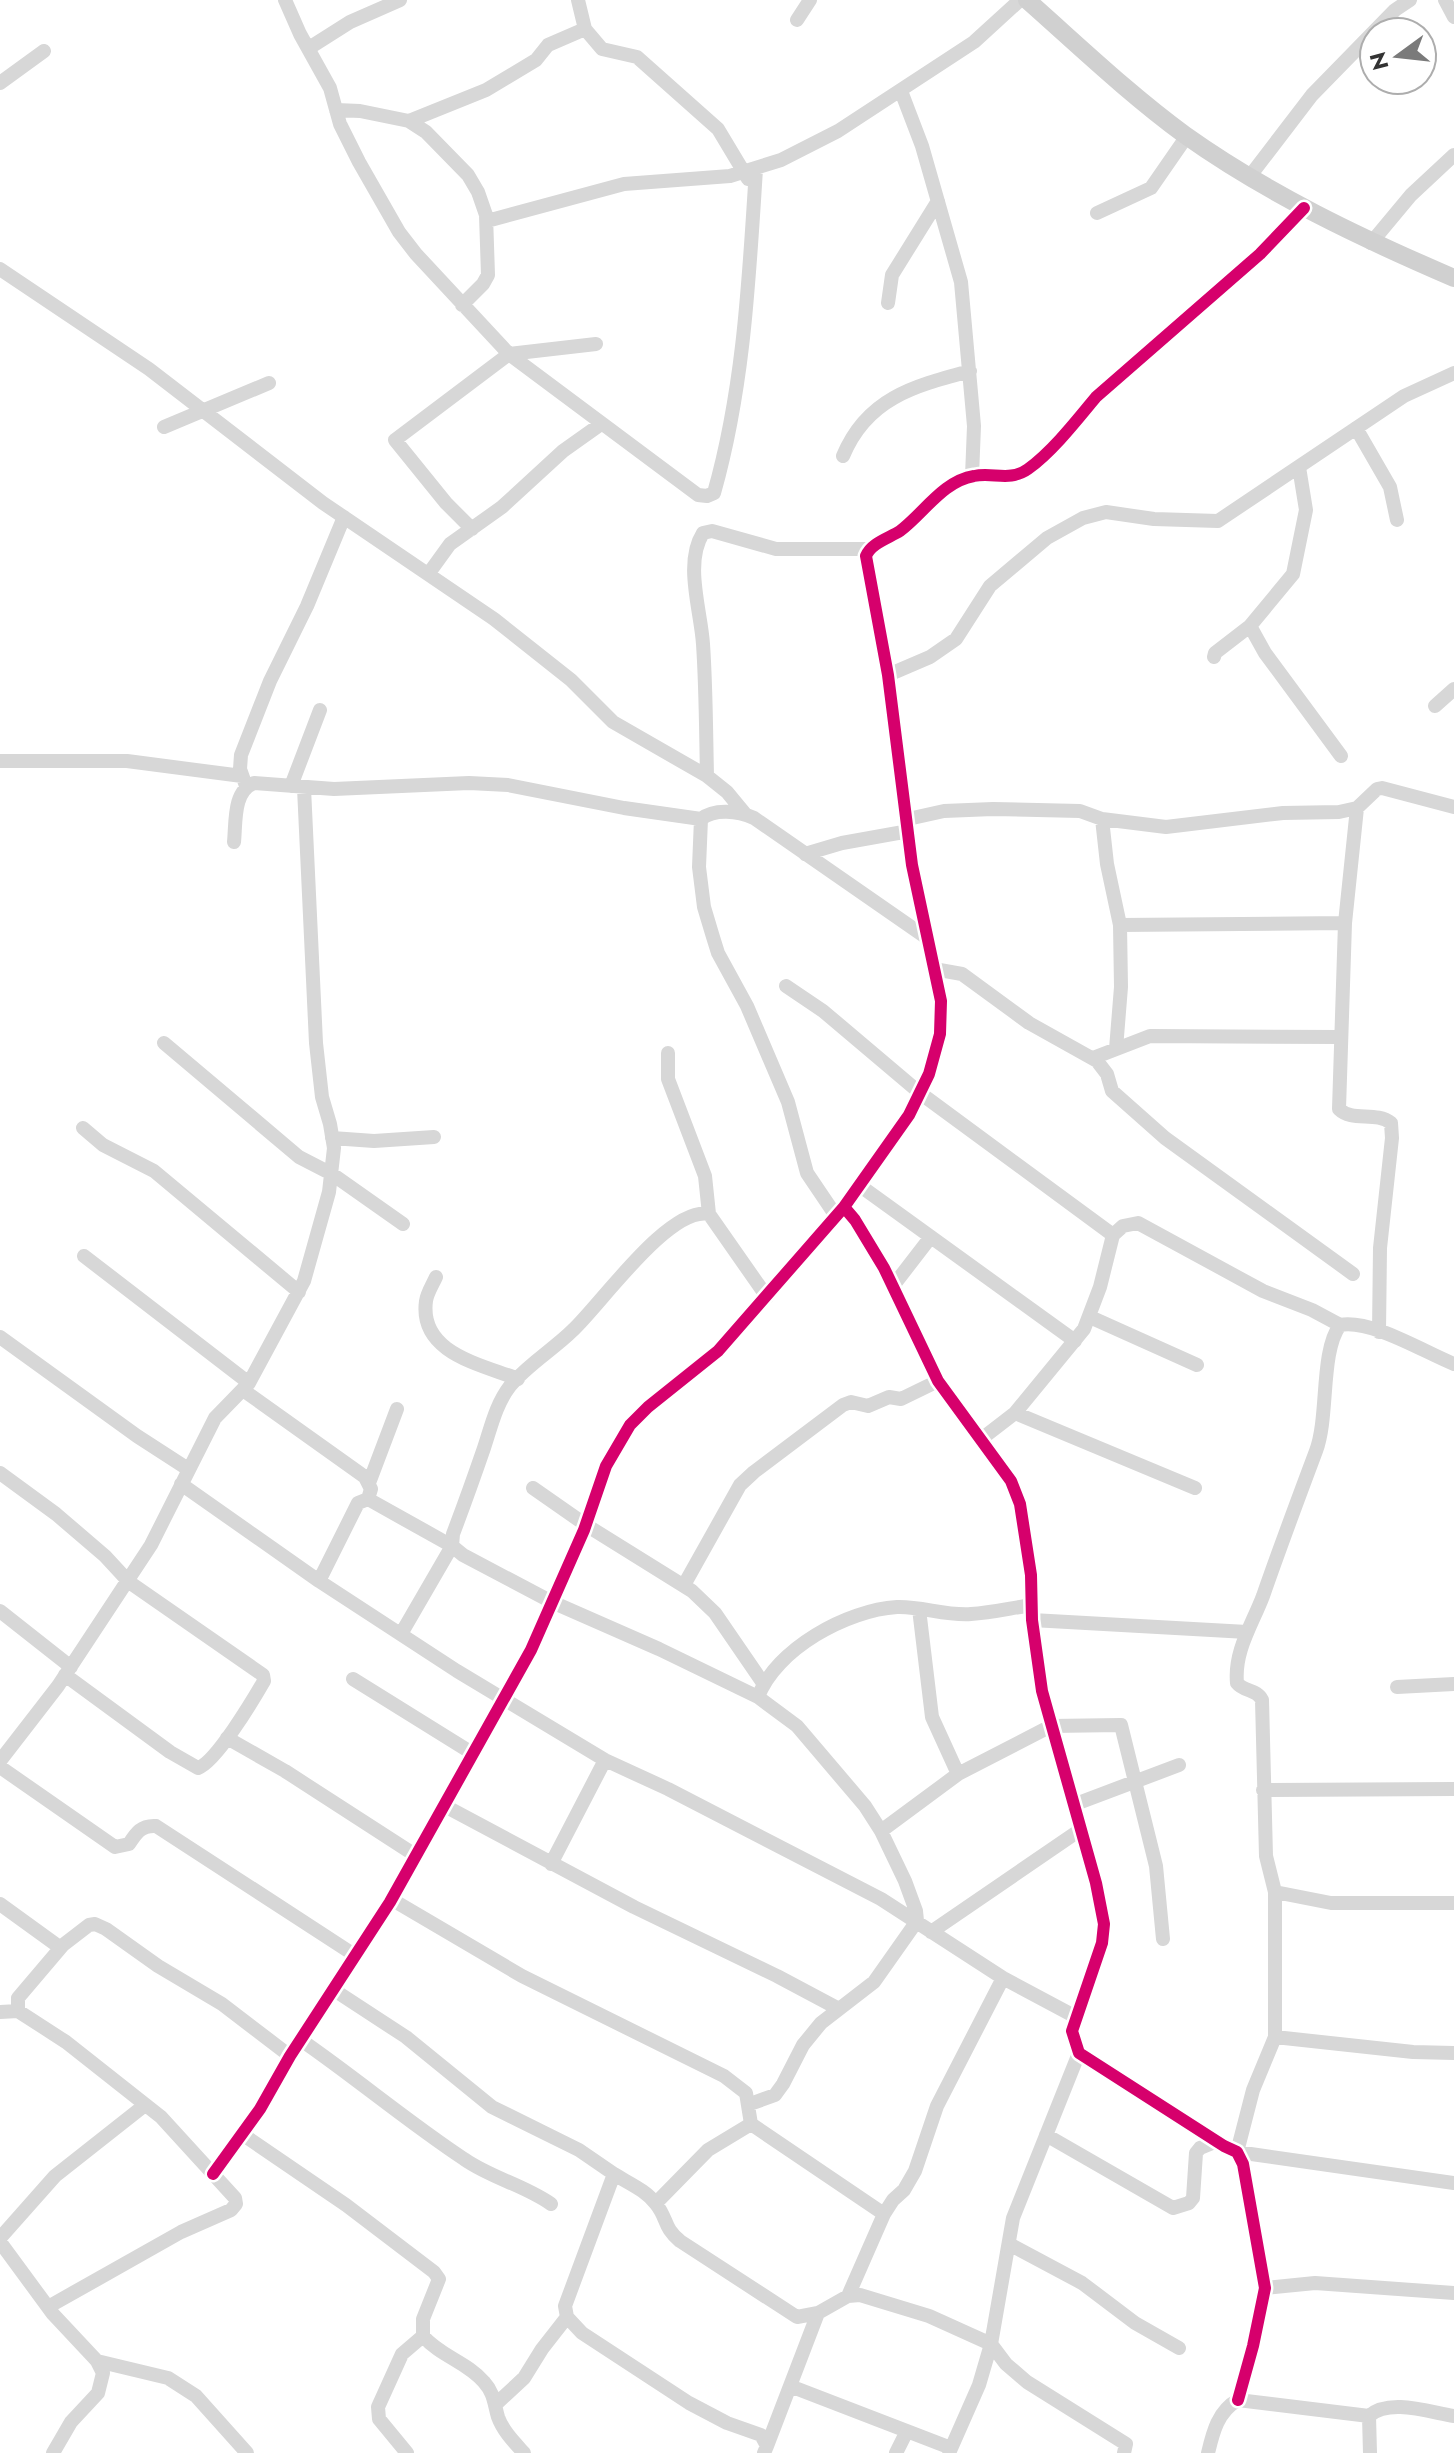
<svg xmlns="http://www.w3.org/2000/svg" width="1454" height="2453" viewBox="0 0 1454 2453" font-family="Jost,sans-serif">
<rect width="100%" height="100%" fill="#fff"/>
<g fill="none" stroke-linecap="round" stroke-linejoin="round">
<path stroke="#d7d7d7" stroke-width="14" d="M285 0 300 34 330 88 340 124 359 162 399 232 416 254 509 354 698 495 707 496 714 493C744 387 749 278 756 169
M578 0 585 29 602 49 637 57 718 129 748 179
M1445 0 1454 17
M797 20 810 0
M309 48 350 22 400 0
M0 83 44 51
M901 91 922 146 961 282 974 426 972 476
M336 110 360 111 409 121 426 132 468 175 478 192 486 215 488 275 483 284 462 305
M409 121 486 90 536 60 548 45 585 29
M1250 176 1312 95 1395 10 1410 0
M1097 213 1151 188 1187 136
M487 221 624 184 730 176 781 160 838 131 974 42 1020 0
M1371 243 1411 195 1454 155
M0 269 149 369 323 503 494 619 571 680 613 722 707 776 727 792 746 815
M888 303 892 275 938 201
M164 427 269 383
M1356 428 1390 487 1397 520
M843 456C867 398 914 386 970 371
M472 529 446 503 395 440 509 354 596 344
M429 573 450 544 502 507 563 451 601 424
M1250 626 1265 653 1341 756
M1214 657 1215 653 1250 626 1293 574 1306 510 1299 467
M888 675 930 657 956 639 990 586 1047 538 1083 518 1106 512 1154 519 1218 521 1404 396 1454 373
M1435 706 1454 689
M0 761H127L242 776
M707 776C706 732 706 688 703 644 701 611 684 563 703 533L712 531 776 549H869
M246 786 240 769 241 755 270 681 307 606 344 517
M291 786 320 710
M1357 808 1345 923 1339 1109C1352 1122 1376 1111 1391 1123L1392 1138 1380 1248 1379 1332
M908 819 944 811 993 809 1080 811 1102 819 1166 827 1283 813 1339 812 1357 808 1377 789 1382 788 1454 807
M1102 819 1107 864 1120 925 1121 987 1116 1049
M234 842C236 822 233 791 254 783L334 789 469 783 508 785 624 808 701 819
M805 854 842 843 909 831
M1120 925 1345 923
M934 969 962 974 1029 1023 1097 1061 1107 1074 1112 1091 1165 1138 1353 1274
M786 986 823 1011 920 1093 1113 1235
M164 1043 299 1157 332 1174 403 1224
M668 1053V1079L705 1176 709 1214
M1093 1058 1150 1036 1341 1037
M83 1128 103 1145 154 1171 299 1292
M332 1138 374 1141 434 1137
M859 1185 1075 1341
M844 1207 855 1220 884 1268 938 1381 1011 1481 1020 1504 1031 1575 1032 1620 1042 1691 1096 1883 1104 1924 1102 1943 1072 2031 1079 2053 1224 2146 1237 2152 1243 2164 1265 2288 1253 2346 1238 2400
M836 1216 807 1173 788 1102 747 1006 718 953 713 937 704 907 699 867 701 819C715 808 738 811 754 818L927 938
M84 1256 249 1383
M436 1277C433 1284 427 1293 426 1301 419 1353 480 1364 518 1379
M893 1286 930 1238
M1090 1317 1197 1365
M1340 1325C1320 1352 1329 1417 1316 1451 1298 1499 1280 1547 1263 1596 1252 1625 1234 1651 1237 1683 1244 1692 1257 1689 1262 1700L1266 1856 1275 1892V2037L1253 2090 1237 2152 1454 2183
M0 1337 137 1436 188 1469
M243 1390 365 1477 371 1489 368 1499
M1015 1413 1195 1488
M980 1440 1015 1413 1084 1329 1100 1287 1113 1235 1123 1226 1138 1223 1263 1291 1312 1310 1340 1325C1371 1319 1424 1352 1454 1364
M0 1473 56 1514 105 1556 129 1582 263 1675 264 1681C253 1700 216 1762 198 1768L170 1752 65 1675
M369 1483 397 1409
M181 1484 319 1581 457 1671 605 1760 668 1789 881 1899 1003 1978 1076 2017
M533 1488 586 1525 692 1591 715 1613 763 1683
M319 1581 358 1503 368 1499 452 1546 463 1555 552 1602 659 1649 758 1697 797 1726 865 1806 881 1831 905 1881 916 1911 917 1921 874 1982 821 2023 803 2045 783 2084 775 2095 750 2104
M684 1585 740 1485 754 1472 843 1405 851 1402 868 1406 889 1397 901 1399 938 1381
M919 1609 932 1717 958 1774
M0 1611 71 1667
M1032 1620 1247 1632
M401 1634 452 1546 453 1534C464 1505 474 1477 484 1448 491 1427 496 1404 510 1386 527 1365 554 1349 573 1330 601 1304 669 1206 709 1214L767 1297
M353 1679 472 1753
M1397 1687 1454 1684
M758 1697C776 1649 847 1610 897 1607 921 1606 946 1616 971 1614 991 1613 1011 1608 1032 1605
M227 1738 285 1771 415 1855
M0 1761 58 1686 151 1545 215 1418 249 1383 304 1281 329 1192 334 1148 330 1124 322 1097 316 1043 304 788
M0 1767 115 1847 129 1844C136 1833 141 1825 156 1826L356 1956
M1263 1790 1454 1789
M443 1805 634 1907 777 1976 839 2009
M1073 1805 1179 1765
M881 1831 958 1774 1051 1726 1121 1725 1156 1866 1163 1939
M551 1864 605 1760
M1275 1892 1331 1903H1454
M391 1899 522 1976 724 2076 746 2093 751 2124 884 2214
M0 1904 58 1946 63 1945 89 1925 95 1924 106 1929 158 1966 222 2004 290 2056
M931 1932 1080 1830
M334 1990 406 2037 492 2107 579 2150 614 2174 565 2306 567 2317 582 2333 689 2403 727 2423 761 2435 767 2446 764 2453
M18 2011V1998L63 1945
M0 2012 18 2011 66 2042 161 2117 235 2198 236 2204 231 2210 181 2232 48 2307
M1275 2037 1413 2052 1454 2053
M301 2040C356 2078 408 2122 464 2159 491 2178 524 2185 551 2204
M242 2134 346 2205 434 2272 439 2279 423 2319V2336C440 2356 467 2362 484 2382 494 2393 494 2403 498 2417 503 2431 514 2442 524 2453
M1046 2135 1173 2208 1189 2203 1193 2198 1196 2153 1200 2148 1217 2141
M213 2174 260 2109 290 2056 390 1902 531 1650 584 1530 606 1466 630 1425 648 1407 718 1351 844 1207 909 1115 929 1074 940 1034 941 1001 912 865 888 675 866 556C871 543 889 538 900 531 924 513 943 481 974 476 993 472 1010 482 1028 469 1052 452 1077 420 1096 397L1260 254 1304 208
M614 2174C628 2183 646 2190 656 2204 668 2219 663 2227 680 2241L797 2317 818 2313 848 2296 860 2295 929 2316 991 2344 1006 2364 1027 2382 1126 2444 1124 2453
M656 2203 708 2150 751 2124
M0 2238 55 2176 145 2105
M0 2242 53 2314 97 2361 103 2373 98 2393 71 2422 53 2453
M1009 2244 1082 2283 1135 2323 1179 2348
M1265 2288 1315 2283 1454 2293
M848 2296 884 2214 893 2200 904 2190 915 2171 937 2106 1003 1978
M97 2361 168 2378 196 2396 247 2453
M790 2386 951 2448
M496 2404 524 2378 542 2349 567 2317
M1369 2416C1389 2398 1429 2412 1454 2416
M767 2446 818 2313
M407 2453 379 2419 378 2407 402 2354 423 2336
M896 2453 907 2431
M949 2453 979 2385 991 2344 1013 2218 1079 2053
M1208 2453C1213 2432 1218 2411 1238 2400L1369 2416 1370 2453"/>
<path stroke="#d0d0d0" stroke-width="18" d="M1027 0C1079 46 1129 94 1185 135 1268 194 1361 238 1454 278"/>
<defs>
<path id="cycleway" d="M844 1207 855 1220 884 1268 938 1381 1011 1481 1020 1504 1031 1575 1032 1620 1042 1691 1096 1883 1104 1924 1102 1943 1072 2031 1079 2053 1224 2146 1237 2152 1243 2164 1265 2288 1253 2346 1238 2400
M213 2174 260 2109 290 2056 390 1902 531 1650 584 1530 606 1466 630 1425 648 1407 718 1351 844 1207 909 1115 929 1074 940 1034 941 1001 912 865 888 675 866 556C871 543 889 538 900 531 924 513 943 481 974 476 993 472 1010 482 1028 469 1052 452 1077 420 1096 397L1260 254 1304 208"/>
</defs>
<use href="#cycleway" stroke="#fff" stroke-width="17"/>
<use href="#cycleway" stroke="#d6006c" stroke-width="12"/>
</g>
<g transform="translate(1398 56) rotate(255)"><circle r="38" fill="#ffffff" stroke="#adadad" stroke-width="2"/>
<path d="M0-6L14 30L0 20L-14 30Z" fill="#7a7a7a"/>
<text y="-12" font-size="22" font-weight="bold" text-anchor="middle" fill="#333333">N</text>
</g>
</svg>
